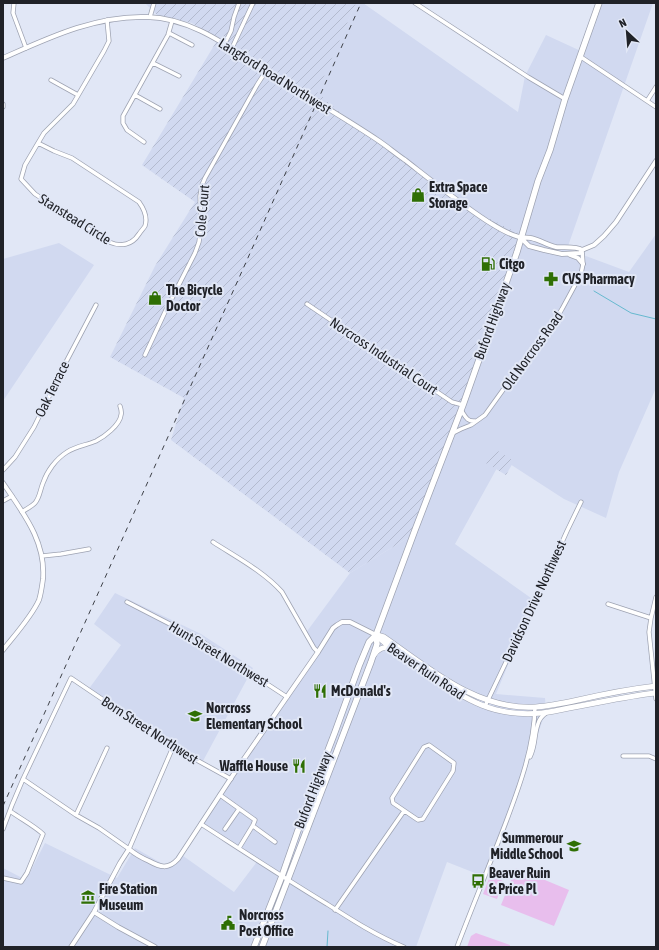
<svg xmlns="http://www.w3.org/2000/svg" width="659" height="950" viewBox="0 0 659 950" font-family="'Asap Condensed',sans-serif">
<defs>
<pattern id="industrial-furrows" width="10" height="10" patternUnits="userSpaceOnUse"><rect width="10" height="10" fill="#d1d9f0"/><path d="M-1 1l2-2M0 10L10 0M9 11l2-2" fill="none" stroke="#b3bace"/></pattern>
</defs>
<rect width="100%" height="100%" fill="#e1e7f6"/>
<path fill="#d1d9f0" d="M356 3H363L518 112 525 76 546 35 583 52 602 3H653L567 249 629 272 656 234V388L619 472 606 518 564 499 502 459 455 544 538 603 517 643 496 694 545 698 546 711 526 767 485 877 447 862 416 947H3V868L26 880 45 843 117 878 135 848 168 867 179 853 234 892 259 859 201 825 260 731 298 682 319 651 305 634 350 573 411 536 486 336 457 202 343 115 316 92Z
M59 243 94 265 3 401V259Z
M115 593 201 634 253 668 203 761 166 740 88 690 121 645 94 624Z"/>
<path fill="url(#industrial-furrows)" d="M145 3H356L317 92 343 115 457 202 524 236 486 336 411 536 350 573 171 440 184 398 110 357 155 266 195 202 142 165 218 39 192 23 157 15Z
M493 448 514 461 506 475 484 462Z"/>
<path fill="#e8beed" d="M516 868 569 890 554 926 501 905Z
M490 876 503 881 497 899 483 894Z
M476 933 510 945V947H467L471 936Z"/>
<g fill="none" stroke-linecap="round" stroke-linejoin="round">
<path stroke="#66b9cf" stroke-width="1" d="M594 291 631 313 656 319
M327 947 328 931"/>
<defs>
<path id="minor" d="M14 3 13 13 26 48
M415 3 528 77 565 99
M150 17 154 3
M169 33 192 45
M225 43 231 31 234 17 239 3
M232 48 253 3
M581 57 656 107
M153 63 179 76
M51 80 78 95
M135 95 160 109
M647 101 656 87
M3 104V107
M144 142 127 130 123 123V116L168 35 172 21
M38 143 54 151 72 158 139 202C144 209 148 217 145 226 144 228 141 231 139 234 132 245 121 247 109 242L35 194 21 179 25 165Z
M38 143 44 133 73 104 104 51 109 41 107 20
M307 304 452 402 463 405
M145 355 165 312 195 253 199 242 201 227 200 196 202 185 205 178 257 85 266 71
M461 410C465 416 467 422 475 421
M453 433 461 429 471 425 485 415 523 362 551 327 562 309 581 274 583 264 582 250
M3 470 15 457 34 427 66 362 96 305
M3 501 12 496
M22 512C26 509 31 507 35 503 40 497 40 490 43 483 47 471 56 459 67 452 76 446 87 445 96 441 104 437 120 425 121 415 122 412 121 409 120 406
M213 542C236 557 263 571 282 592L314 648 318 652
M42 556 61 554 89 549
M656 597 651 618 649 632 656 699
M127 602 197 638 287 697
M608 604 651 618
M485 706 541 589 567 531 581 502
M429 745 454 763 453 771 423 819 418 820 393 803 392 798 424 747Z
M623 756H649L656 759
M530 757C536 745 534 734 538 724 539 719 542 716 546 713
M23 779 76 815 99 828 129 849 173 747
M220 795 255 820 253 825 239 848
M76 815 107 748
M201 824C243 851 284 878 327 904 352 920 377 936 404 947
M253 826 275 842
M3 829 12 805 23 779 71 678 173 747 231 779
M225 829 239 809
M3 878 21 882 27 873 43 834C33 825 21 819 10 811
M335 910 404 811
M457 947C473 905 490 864 506 822 520 785 534 747 535 707"/>
<path id="tertiary" d="M3 58C48 38 96 15 147 17 193 18 230 48 267 71 304 95 342 116 379 141 388 147 396 154 405 160 432 181 458 202 487 221 497 227 507 234 519 237 523 238 527 237 531 238 540 240 547 245 556 247 563 248 576 246 582 250
M521 238 529 246 544 250 562 254 580 253 582 250 594 245 604 236 616 222 656 161
M570 255 578 258 583 264
M3 483C23 513 46 541 43 579 42 586 41 594 39 600 32 616 14 636 3 650
M94 912 118 927 155 947
M71 947 94 912 120 863 129 849C135 854 142 858 149 861 160 867 168 870 178 859L237 769 318 652 333 628 337 625 342 622H350L376 635"/>
<path id="secondary" d="M376 635C390 649 406 659 422 670 463 697 490 718 542 713 551 712 560 710 569 708 598 703 627 696 656 693
M377 635 384 637C430 669 478 711 536 707 550 706 564 703 578 700 604 694 630 689 656 686
M374 655C377 650 383 646 389 648"/>
<path id="primary" d="M254 947 282 876 304 813 335 732 359 666 369 642 376 635
M262 947 371 662 377 644 376 635 415 530 463 405 517 252 538 181 550 150 565 99 599 3"/>
</defs>
<use href="#minor" stroke="#9ea3b2" stroke-width="5"/>
<use href="#tertiary" stroke="#9ea3b2" stroke-width="5.5"/>
<use href="#secondary" stroke="#9ea3b2" stroke-width="6"/>
<use href="#primary" stroke="#9ea3b2" stroke-width="7"/>
<use href="#minor" stroke="#fff" stroke-width="3.5"/>
<use href="#tertiary" stroke="#fff" stroke-width="4"/>
<use href="#secondary" stroke="#fff" stroke-width="5"/>
<use href="#primary" stroke="#fff" stroke-width="5.5"/>
<path stroke="#3e4148" stroke-width="1" stroke-dasharray="5 5" stroke-linecap="butt" d="M3 806 247 260 361 3"/>
</g>
<defs>
<symbol id="shop-bare" viewBox="-9 -9 18 18"><path d="M-5-2.5h2.3a2.7 3.5 0 0 1 5.4 0H5L5.5 6h-11ZM-1.5-2.5h3a1.5 2.3 0 0 0-3 0Z" fill="#2f6f04" stroke="#e1e7f6" stroke-width="2.5" paint-order="stroke"/></symbol>
<symbol id="fuel-bare" viewBox="-9 -9 18 18"><path d="M-5.5-6h7V0h2V4h1.3V-2.5L3-4.5l.8-.8L6-3V5H2.5V1h-1V6h-7ZM-4.2-4.7v3.2H.2V-4.7Z" fill="#2f6f04" stroke="#e1e7f6" stroke-width="2.5" paint-order="stroke"/></symbol>
<symbol id="pharmacy-bare" viewBox="-9 -9 18 18"><path d="M-2-6h4v4h4v4h-4v4h-4v-4h-4v-4h4Z" fill="#2f6f04" stroke="#e1e7f6" stroke-width="2.5" paint-order="stroke"/></symbol>
<symbol id="restaurant-bare" viewBox="-9 -9 18 18"><path d="M-5-6h1v4h1v-4h1v4h1v-4h1v5L-1.5 .5V6h-2V.5L-5-1ZM5-6V6H3V1.5H1.5Q1.5-4 5-6Z" fill="#2f6f04" stroke="#e1e7f6" stroke-width="2.5" paint-order="stroke"/></symbol>
<symbol id="school-bare" viewBox="-9 -9 18 18"><path d="M0-5L7-2L0 1L-7-2ZM-4 1L0 2.5L4 1V4Q0 6-4 4Z" fill="#2f6f04" stroke="#e1e7f6" stroke-width="2.5" paint-order="stroke"/></symbol>
<symbol id="bus-bare" viewBox="-9 -9 18 18"><path d="M-5-6H5V4H4V6H2V4H-2V6H-4V4H-5ZM-3.5-4V0h7V-4ZM-3.5 1.2v1.5H-2V1.2ZM2 1.2v1.5H3.5V1.2Z" fill="#2f6f04" stroke="#e1e7f6" stroke-width="2.5" paint-order="stroke"/></symbol>
<symbol id="museum-bare" viewBox="-9 -9 18 18"><path d="M0-6L6-3V-2H-6V-3ZM-5-1h2V3h-2ZM-1-1h2V3h-2ZM3-1h2V3H3ZM-6 4H6V6H-6Z" fill="#2f6f04" stroke="#e1e7f6" stroke-width="2.5" paint-order="stroke"/></symbol>
<symbol id="civic-bare" viewBox="-9 -9 18 18"><path d="M-.6-6.5H3V-4.5H.6V-3L4-1V1h2V6H-6V1h2V-1L-.6-3ZM-1.2 2.5V6h2.4V2.5Z" fill="#2f6f04" stroke="#e1e7f6" stroke-width="2.5" paint-order="stroke"/></symbol>
</defs>
<g fill-rule="evenodd">
<use href="#shop-bare" x="408" y="185" width="20" height="20"/>
<use href="#fuel-bare" x="478" y="254" width="20" height="20"/>
<use href="#pharmacy-bare" x="541" y="269" width="20" height="20"/>
<use href="#shop-bare" x="145" y="288" width="20" height="20"/>
<use href="#restaurant-bare" x="310" y="681" width="20" height="20"/>
<use href="#school-bare" x="185" y="706" width="20" height="20"/>
<use href="#restaurant-bare" x="289" y="756" width="20" height="20"/>
<use href="#school-bare" x="564" y="836" width="20" height="20"/>
<use href="#bus-bare" x="468" y="871" width="20" height="20"/>
<use href="#museum-bare" x="78" y="887" width="20" height="20"/>
<use href="#civic-bare" x="218" y="913" width="20" height="20"/>
</g>
<g text-anchor="middle" dominant-baseline="central" stroke-width="4" stroke-linejoin="round" paint-order="stroke">
<g font-size="14" fill="#202228" stroke="#e1e7f6">
<text transform="translate(275 76) rotate(32)">Langford Road Northwest</text>
<text transform="translate(202 211) rotate(-85)">Cole Court</text>
<text transform="translate(75 219) rotate(32)">Stanstead Circle</text>
<text transform="translate(492 321) rotate(-70)">Buford Highway</text>
<text transform="translate(532 351) rotate(-54)">Old Norcross Road</text>
<text transform="translate(384 356) rotate(34)">Norcross Industrial Court</text>
<text transform="translate(52 389) rotate(-64)">Oak Terrace</text>
<text transform="translate(534 601) rotate(-65)">Davidson Drive Northwest</text>
<text transform="translate(219 654) rotate(31)">Hunt Street Northwest</text>
<text transform="translate(426 671) rotate(34)">Beaver Ruin Road</text>
<text transform="translate(150 730) rotate(33)">Born Street Northwest</text>
<text transform="translate(313 790) rotate(-69)">Buford Highway</text>
</g>
<g font-size="14" font-weight="bold" fill="#202228" stroke="#e1e7f6" text-anchor="start">
<text x="429" y="187">Extra Space<tspan x="429" dy="16">Storage</tspan></text>
<text x="499" y="264">Citgo</text>
<text x="562" y="279">CVS Pharmacy</text>
<text x="166" y="290">The Bicycle<tspan x="166" dy="16">Doctor</tspan></text>
<text x="331" y="691">McDonald's</text>
<text x="206" y="708">Norcross<tspan x="206" dy="16">Elementary School</tspan></text>
<text x="288" y="766" text-anchor="end">Waffle House</text>
<text x="563" y="838" text-anchor="end">Summerour<tspan x="563" dy="16">Middle School</tspan></text>
<text x="489" y="873">Beaver Ruin<tspan x="489" dy="16">&amp; Price Pl</tspan></text>
<text x="99" y="889">Fire Station<tspan x="99" dy="16">Museum</tspan></text>
<text x="239" y="915">Norcross<tspan x="239" dy="16">Post Office</tspan></text>
</g>
</g>
<rect width="659" height="950" fill="none" stroke="#202228" stroke-width="8"/>
<g transform="translate(627 32) rotate(334)" stroke="#e1e7f6" stroke-width="3" paint-order="stroke">
<path d="M0-3L7 15L0 10L-7 15Z" fill="#202228"/>
<text y="-6" font-size="11" font-weight="bold" text-anchor="middle" fill="#202228">N</text>
</g>
</svg>
